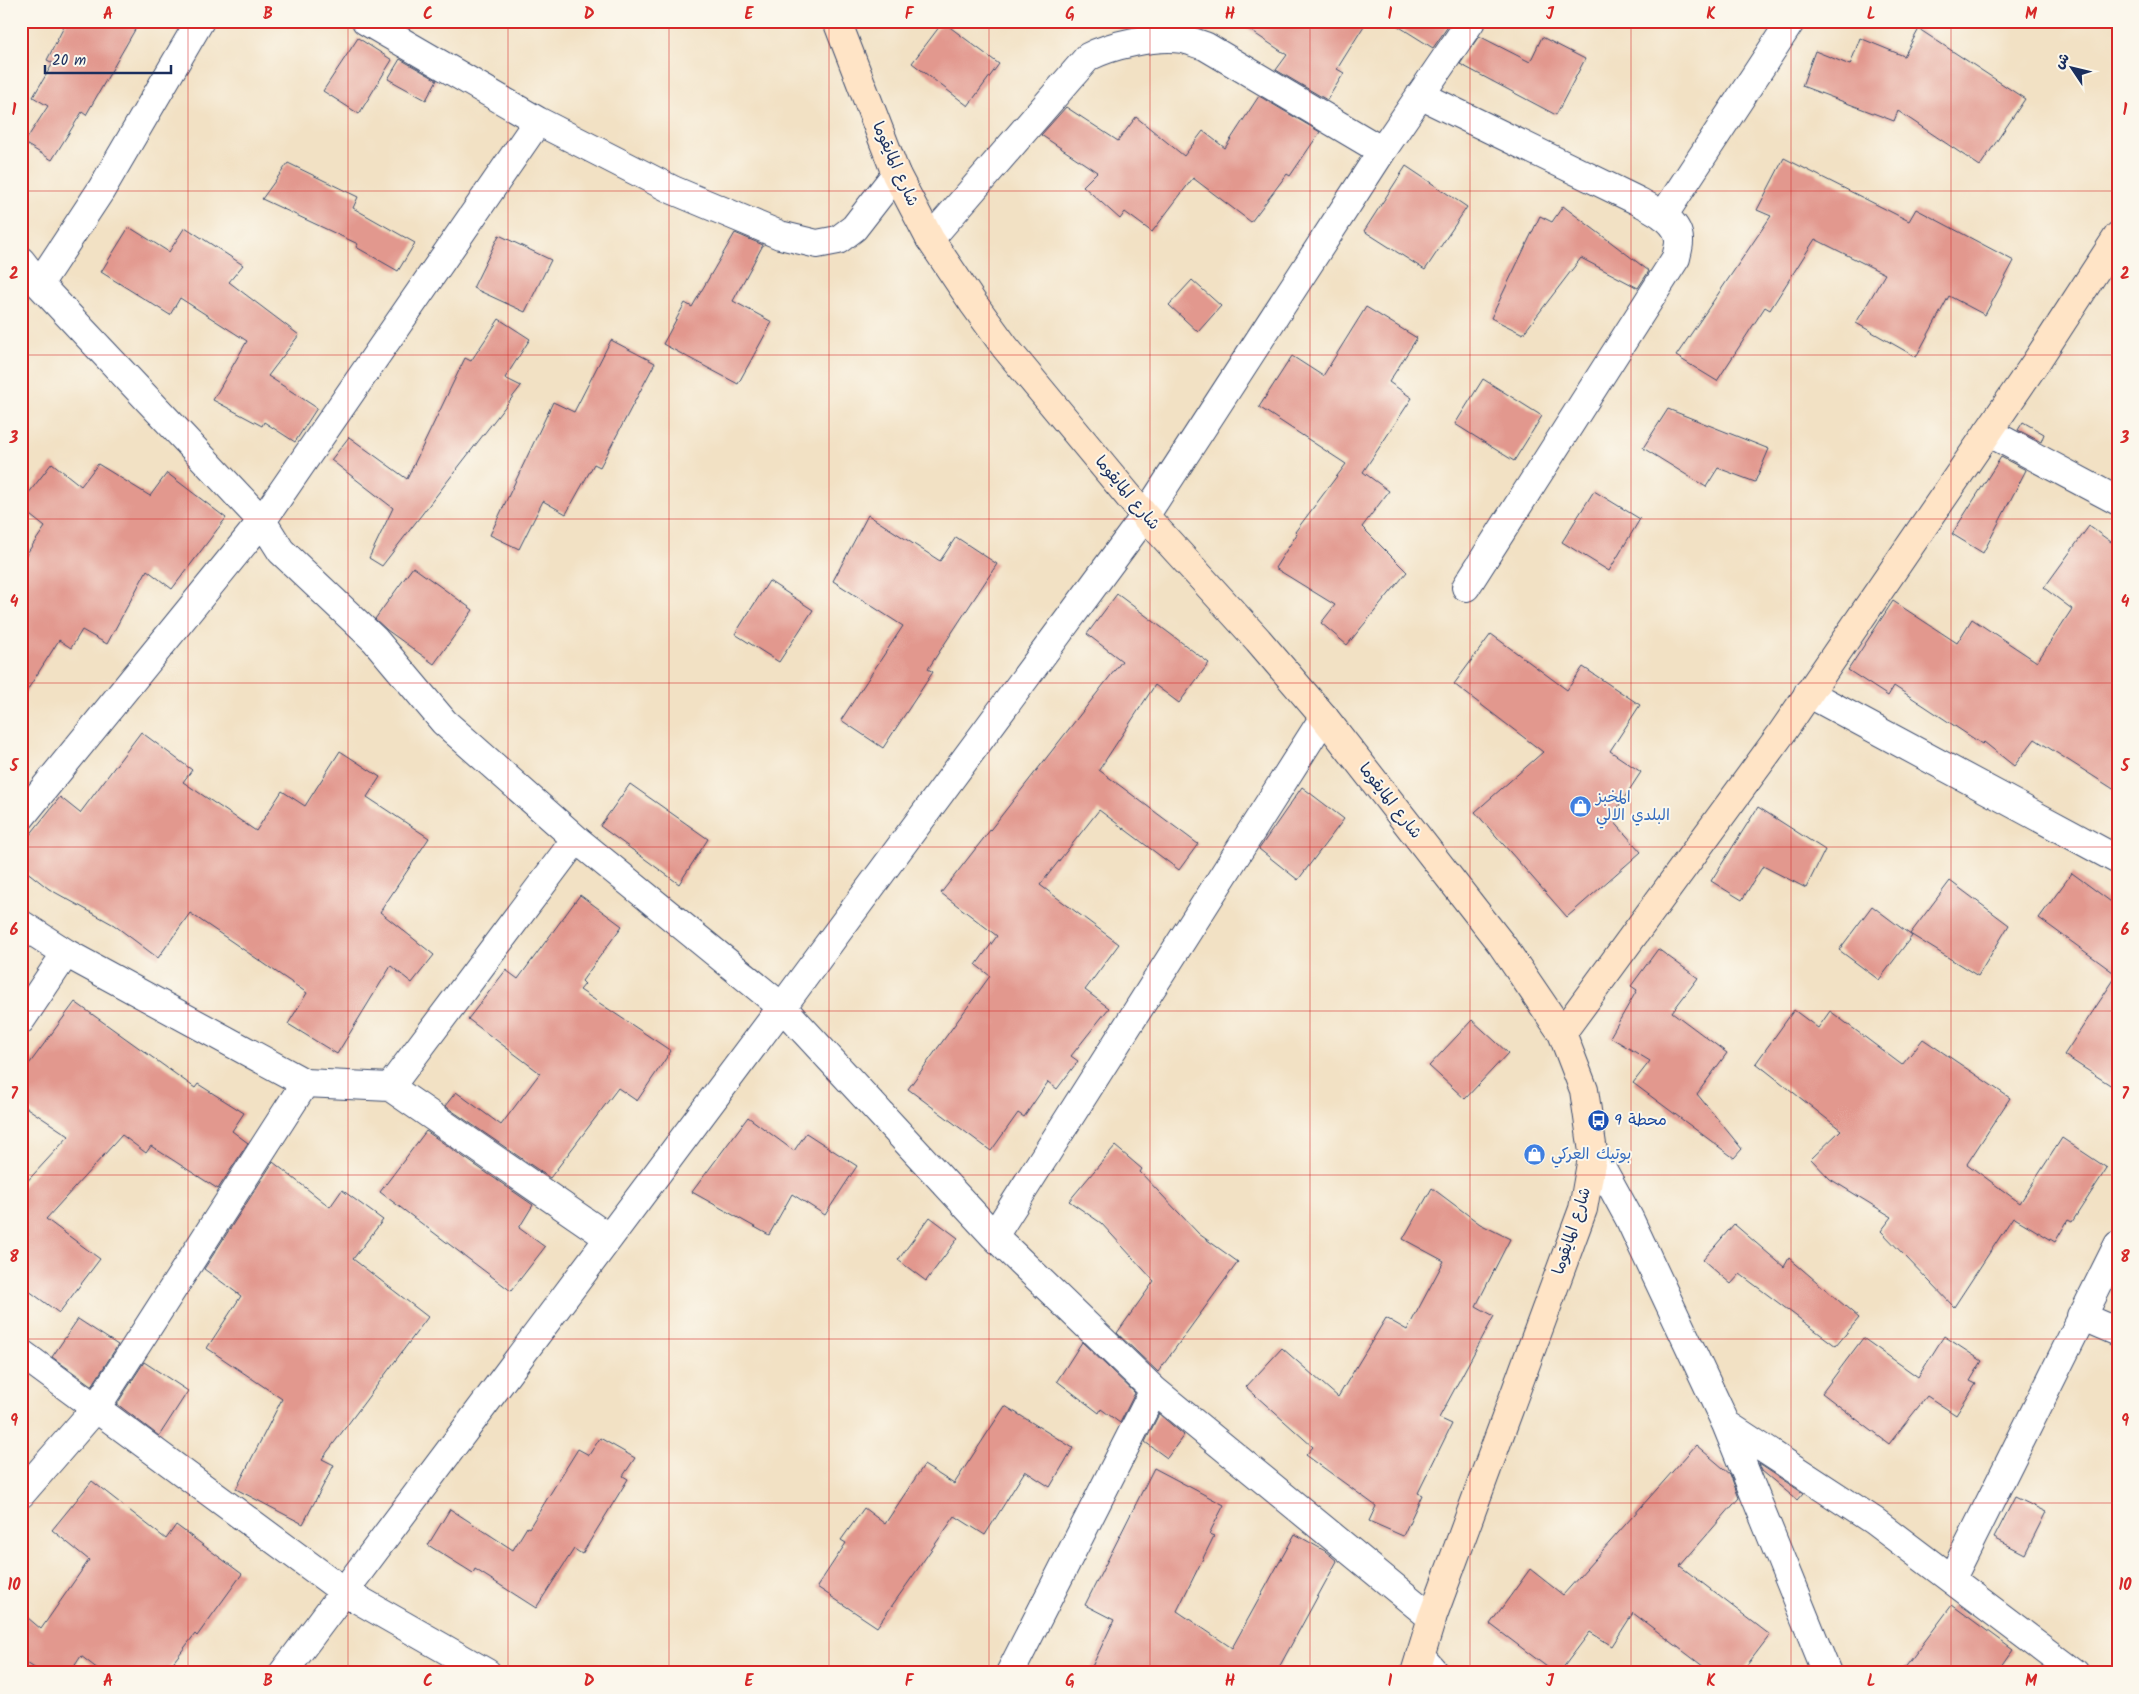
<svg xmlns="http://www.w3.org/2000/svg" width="2139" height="1694" viewBox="0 0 2139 1694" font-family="Kalam,'Playpen Sans Arabic',sans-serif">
<rect width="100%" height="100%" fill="#fbf7ec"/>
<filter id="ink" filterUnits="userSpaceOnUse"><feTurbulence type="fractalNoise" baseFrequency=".02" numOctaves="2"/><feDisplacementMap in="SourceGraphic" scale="10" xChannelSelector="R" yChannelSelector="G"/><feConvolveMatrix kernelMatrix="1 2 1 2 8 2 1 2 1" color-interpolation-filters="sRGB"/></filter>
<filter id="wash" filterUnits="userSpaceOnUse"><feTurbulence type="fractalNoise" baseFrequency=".0096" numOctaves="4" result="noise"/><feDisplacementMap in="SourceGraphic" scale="20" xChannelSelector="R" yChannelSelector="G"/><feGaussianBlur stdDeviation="1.12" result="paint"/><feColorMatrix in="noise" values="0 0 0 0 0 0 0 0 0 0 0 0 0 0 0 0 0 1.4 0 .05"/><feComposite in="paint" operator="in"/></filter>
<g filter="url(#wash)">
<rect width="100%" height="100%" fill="#f2e1c4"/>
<g id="blocks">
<path fill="#e2988e" d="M67 21H140L86 115 82 112 52 160 24 143 48 106 33 97 53 63 47 60Z
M1236 21H1367L1337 69 1344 73 1327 100 1276 70 1287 55Z
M1390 21H1450L1451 22 1433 48Z
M943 22 999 64 968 106 912 63Z
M1919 29 2025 99 1980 166 1898 111 1894 121 1802 86 1815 51 1850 65 1860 38 1904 56Z
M1479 36 1530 62 1542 37 1585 59 1556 115 1460 64Z
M358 38 392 60 359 114 323 91Z
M400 59 437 80 426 100 388 79Z
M1259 96 1320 132 1290 176 1287 174 1251 222 1193 178 1152 232 1125 212 1120 219 1083 186 1097 172 1041 135 1066 107 1118 141 1136 117 1184 156 1203 131 1225 148Z
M1784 158 1909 221 1916 209 2014 261 1985 315 1949 296 1916 357 1856 323 1885 274 1815 239 1770 310 1765 307 1717 381 1676 356 1771 216 1757 210Z
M288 163 358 197 353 208 415 243 398 271 356 247 358 244 262 199Z
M1406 166 1467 207 1425 270 1364 231Z
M1563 206 1649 271 1638 288 1581 258 1523 334 1491 318 1540 216 1552 222Z
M129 227 169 252 185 227 243 265 229 282 299 335 268 376 317 408 295 442 264 422 262 426 213 400 247 341 180 298 170 315 101 272Z
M735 233 763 245 733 301 772 322 738 384 663 344 685 303 692 307Z
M499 235 551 260 525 312 473 288Z
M1192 280 1221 306 1198 332 1169 305Z
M1366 307 1417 338 1389 382 1412 398 1363 472 1389 491 1362 527 1407 572 1347 645 1321 623 1335 605 1275 568 1297 534 1295 532 1346 464 1259 407 1292 356 1323 376Z
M499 319 530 339 505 378 521 386 382 566 369 558 393 508 331 460 349 437 407 479 465 358 471 361Z
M611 340 655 363 600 467 594 464 566 514 543 501 519 549 490 535 553 402 574 412Z
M1483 379 1542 416 1514 461 1455 424Z
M1668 409 1769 449 1755 482 1718 468 1706 487 1643 448Z
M2023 422 2044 434 2041 442 2018 430Z
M2001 457 2026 470 1983 553 1952 534Z
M52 463 81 486 98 464 150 496 167 473 226 518 172 589 147 570 107 644 82 630 71 648 59 640 21 700V562L45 527 21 508V503Z
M1594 491 1640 519 1609 571 1562 542Z
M868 515 940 561 956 537 997 564 928 669 933 672 883 748 841 720 903 626 833 581Z
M2089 526 2118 547V792L2035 739 2014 766 1984 742 1982 744 1894 686 1888 696 1848 670 1893 601 1957 643 1972 619 2037 662 2072 609 2044 588Z
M413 567 473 610 434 664 387 630 375 619Z
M769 581 813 610 779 662 735 634Z
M1117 594 1209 663 1179 703 1155 685 1099 770 1198 844 1179 870 1099 810 1040 885 1119 944 1085 990 1109 1008 1071 1056 1078 1061 1057 1089 1048 1082 1024 1117 1018 1113 991 1151 908 1089 990 976 976 965 997 936 941 893 1122 661 1087 634Z
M1491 634 1567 690 1583 667 1640 705 1610 751 1641 772 1611 818 1641 852 1567 917 1475 812 1543 752 1454 684Z
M141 732 192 770 183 782 256 831 282 791 305 806 340 751 380 777 367 797 429 838 380 912 434 955 412 983 391 966 337 1054 288 1024 307 993 190 913 158 958 114 925 49 889 21 867V846L60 797 80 813Z
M630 784 708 839 679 884 600 826Z
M1302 787 1344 819 1298 880 1259 849Z
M1758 807 1825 850 1806 888 1763 866 1742 900 1711 881Z
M2072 873 2118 907V1090L2064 1055 2117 975 2039 918Z
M1950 881 2009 925 1978 976 1910 934Z
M580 895 622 926 582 981 585 984 580 990 671 1051 637 1101 618 1088 550 1178 445 1106 456 1092 501 1125 540 1073 468 1019 506 970 518 979Z
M1872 906 1912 936 1879 980 1839 950Z
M1658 949 1698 978 1672 1012 1727 1053 1697 1094 1742 1149 1734 1158 1633 1083 1650 1061 1610 1037 1637 990 1631 986Z
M75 1002 195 1088 198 1084 244 1113 232 1131 248 1143 218 1189 151 1146 146 1153 122 1135 46 1219 100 1259 59 1313 21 1285V1188L69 1136 21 1104V1075Z
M1794 1010 1818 1028 1830 1011 1902 1065 1923 1039 2010 1098 1967 1164 2020 1203 2062 1138 2107 1168 2072 1222 2068 1220 2055 1242 2013 1217 1954 1307 1881 1231 1892 1217 1830 1179 1811 1159 1841 1130 1756 1063Z
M1472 1020 1508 1053 1465 1099 1429 1066Z
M748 1117 794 1151 806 1133 857 1166 825 1215 792 1194 769 1235 692 1192Z
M426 1131 533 1205 519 1228 545 1247 511 1291 380 1192Z
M1115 1146 1142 1169 1140 1172 1199 1234 1238 1262 1158 1372 1117 1333 1154 1281 1101 1223 1069 1201Z
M273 1162 330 1207 342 1190 383 1220 353 1259 428 1317 322 1459 334 1465 303 1524 236 1489 282 1399 207 1348 241 1296 204 1269Z
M1432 1188 1480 1224 1510 1239 1476 1306 1494 1316 1439 1418 1452 1424 1418 1493 1422 1495 1403 1536 1369 1521 1376 1506 1306 1455 1313 1447 1246 1387 1282 1348 1338 1397 1386 1318 1407 1330 1444 1261 1403 1239Z
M930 1217 958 1238 926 1281 898 1260Z
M1734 1224 1784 1267 1789 1258 1859 1318 1836 1346 1740 1274 1731 1284 1703 1260Z
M78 1319 118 1345 92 1386 52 1357Z
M1944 1336 1982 1361 1970 1381 1976 1384 1956 1415 1927 1396 1889 1444 1822 1393 1863 1338 1918 1377Z
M1082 1342 1135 1393 1120 1423 1101 1409 1099 1413 1057 1381Z
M144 1362 188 1391 159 1436 117 1404Z
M1005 1406 1073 1448 1050 1487 1025 1471 985 1535 955 1516 877 1627 817 1587 846 1543 841 1540 864 1508 885 1524 924 1465 954 1484Z
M1159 1414 1184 1435 1167 1458 1145 1442Z
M600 1438 635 1458 623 1476 628 1479 582 1554 574 1549 536 1608 475 1569 473 1573 428 1545 450 1509 513 1550 527 1527 529 1528 578 1449 589 1455Z
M1696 1445 1730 1474 1739 1498 1680 1566 1770 1635 1741 1673H1712L1633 1613 1612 1646 1590 1632 1559 1673H1555L1490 1624 1530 1569 1563 1595Z
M1759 1464 1803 1493 1797 1500 1762 1471Z
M1154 1468 1224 1505 1209 1534 1214 1536 1177 1611 1232 1648 1295 1534 1325 1551 1337 1561 1276 1673H1089L1114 1620 1085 1605Z
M92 1481 166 1539 176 1525 242 1574 197 1636 195 1634 165 1673H103L81 1656 70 1673H42L21 1659V1612L41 1629 89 1560 52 1530Z
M2015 1497 2046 1512 2025 1554 1994 1538Z
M1952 1605 2013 1650 1997 1673H1901Z"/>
</g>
</g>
<g filter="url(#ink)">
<use href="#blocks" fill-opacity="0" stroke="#3b4a6d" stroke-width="1"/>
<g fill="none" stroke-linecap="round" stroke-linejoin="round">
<defs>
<path id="street" d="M366 21 538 121 673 190 780 235 817 244 838 240 854 228 896 174
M1420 95 1638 201C1654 210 1680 221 1679 242 1679 247 1677 253 1676 258L1466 587
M1663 216 1791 21
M930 239 1088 57C1111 45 1156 35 1182 39 1189 40 1197 44 1205 46L1382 151
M21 261 39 284 262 521 281 551 375 640 444 722 576 839 782 1007 994 1236 1154 1390 1432 1618
M39 284 101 190 200 21
M1988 432 2118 501
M1808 693 2118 860
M21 817 262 521 538 121
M21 924 66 953 305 1083 390 1087 609 1238
M21 1020 66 953
M390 1087 576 839
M1593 1152 1629 1218 1726 1424 1874 1521 2075 1673
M994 1236 1324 717
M2081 1316 2118 1332
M21 1353 345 1592 487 1673
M1726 1424 1827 1673
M21 1494 96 1408 305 1083
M1952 1578 2118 1245
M1420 1656 1435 1673
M283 1673 782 1007 1145 516 1382 151 1471 21
M1010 1673 1154 1390"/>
<path id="secondary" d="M837 21 896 174 930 239 973 303 1005 347 1145 516 1258 640 1324 717 1502 945 1562 1033 1584 1090 1593 1152 1583 1209 1432 1618 1415 1673
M1562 1033 1781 734 2036 362 2118 236"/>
</defs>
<use href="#street" stroke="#3b4a6d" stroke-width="30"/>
<use href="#secondary" stroke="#3b4a6d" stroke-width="30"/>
<use href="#street" stroke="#fff" stroke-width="28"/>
<use href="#secondary" stroke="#ffe4c6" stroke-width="28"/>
</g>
</g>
<path fill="none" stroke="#d62828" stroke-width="1" stroke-opacity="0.55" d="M188 21V1673M348 21V1673M508 21V1673M669 21V1673M829 21V1673M989 21V1673M1150 21V1673M1310 21V1673M1470 21V1673M1631 21V1673M1791 21V1673M1951 21V1673M21 191H2118M21 355H2118M21 519H2118M21 683H2118M21 847H2118M21 1011H2118M21 1175H2118M21 1339H2118M21 1503H2118"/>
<defs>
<symbol id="shop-disc" viewBox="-11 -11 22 22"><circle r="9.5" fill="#3f7fe0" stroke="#fbf7ec"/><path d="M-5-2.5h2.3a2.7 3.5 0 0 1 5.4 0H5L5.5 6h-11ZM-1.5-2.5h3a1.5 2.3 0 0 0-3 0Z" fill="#fff"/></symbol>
<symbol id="bus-disc" viewBox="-11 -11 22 22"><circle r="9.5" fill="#1a4fb4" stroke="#fbf7ec"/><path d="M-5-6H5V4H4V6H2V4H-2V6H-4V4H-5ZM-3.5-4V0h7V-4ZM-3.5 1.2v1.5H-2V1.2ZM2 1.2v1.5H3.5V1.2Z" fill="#fff"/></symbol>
</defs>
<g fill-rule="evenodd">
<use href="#shop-disc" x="1568" y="794" width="25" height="25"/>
<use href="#bus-disc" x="1586" y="1108" width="25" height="25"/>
<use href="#shop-disc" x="1522" y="1142" width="25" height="25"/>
</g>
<g text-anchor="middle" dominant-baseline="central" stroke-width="4" stroke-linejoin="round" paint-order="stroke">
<g font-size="16" fill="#1b2f5e" stroke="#fbf7ec">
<text transform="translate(895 164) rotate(66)">شارع المايقوما</text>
<text transform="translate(1127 493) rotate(50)">شارع المايقوما</text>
<text transform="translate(1390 801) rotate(52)">شارع المايقوما</text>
<text transform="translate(1572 1231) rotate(-72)">شارع المايقوما</text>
</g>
<g font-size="16" fill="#366cbe" stroke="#fbf7ec" text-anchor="start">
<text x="1596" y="797">المخبز<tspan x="1596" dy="18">البلدي الالي</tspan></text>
<text x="1551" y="1154">بوتيك العركي</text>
</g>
<g font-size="16" fill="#164399" stroke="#fbf7ec" text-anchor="start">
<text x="1614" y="1120">محطة 9</text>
</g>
</g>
<rect width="2139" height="1694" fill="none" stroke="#fbf7ec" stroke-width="55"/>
<g transform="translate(2072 68) rotate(305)" stroke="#fbf7ec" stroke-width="4" paint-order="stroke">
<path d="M0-4L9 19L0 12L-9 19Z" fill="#1b2f5e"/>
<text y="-8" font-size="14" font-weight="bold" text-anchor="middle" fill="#1b2f5e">ش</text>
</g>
<path d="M45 65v8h126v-8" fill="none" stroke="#1b2f5e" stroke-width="2.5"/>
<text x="52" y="65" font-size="15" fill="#1b2f5e" stroke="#fbf7ec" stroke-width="4" paint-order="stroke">20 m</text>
<rect x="28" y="28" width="2084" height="1638" fill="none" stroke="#d62828" stroke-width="2"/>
<g font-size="16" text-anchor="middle" font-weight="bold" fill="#d62828">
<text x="108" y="19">A</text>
<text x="268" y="19">B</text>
<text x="428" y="19">C</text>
<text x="589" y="19">D</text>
<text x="749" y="19">E</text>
<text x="909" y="19">F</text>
<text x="1070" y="19">G</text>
<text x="1230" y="19">H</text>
<text x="1390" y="19">I</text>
<text x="1550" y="19">J</text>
<text x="1711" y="19">K</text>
<text x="1871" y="19">L</text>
<text x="2031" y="19">M</text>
<text x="14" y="115">1</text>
<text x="2125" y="115">1</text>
<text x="14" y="279">2</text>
<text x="2125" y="279">2</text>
<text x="14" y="443">3</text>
<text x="2125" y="443">3</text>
<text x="14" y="607">4</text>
<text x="2125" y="607">4</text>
<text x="14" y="771">5</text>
<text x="2125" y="771">5</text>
<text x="14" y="935">6</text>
<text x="2125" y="935">6</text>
<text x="14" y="1099">7</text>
<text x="2125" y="1099">7</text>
<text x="14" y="1262">8</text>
<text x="2125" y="1262">8</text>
<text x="14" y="1426">9</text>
<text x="2125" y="1426">9</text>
<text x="14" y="1590">10</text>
<text x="2125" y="1590">10</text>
<text x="108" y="1686">A</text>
<text x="268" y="1686">B</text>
<text x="428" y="1686">C</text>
<text x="589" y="1686">D</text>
<text x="749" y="1686">E</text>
<text x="909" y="1686">F</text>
<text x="1070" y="1686">G</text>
<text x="1230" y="1686">H</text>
<text x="1390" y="1686">I</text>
<text x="1550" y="1686">J</text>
<text x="1711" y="1686">K</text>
<text x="1871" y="1686">L</text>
<text x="2031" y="1686">M</text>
</g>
</svg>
